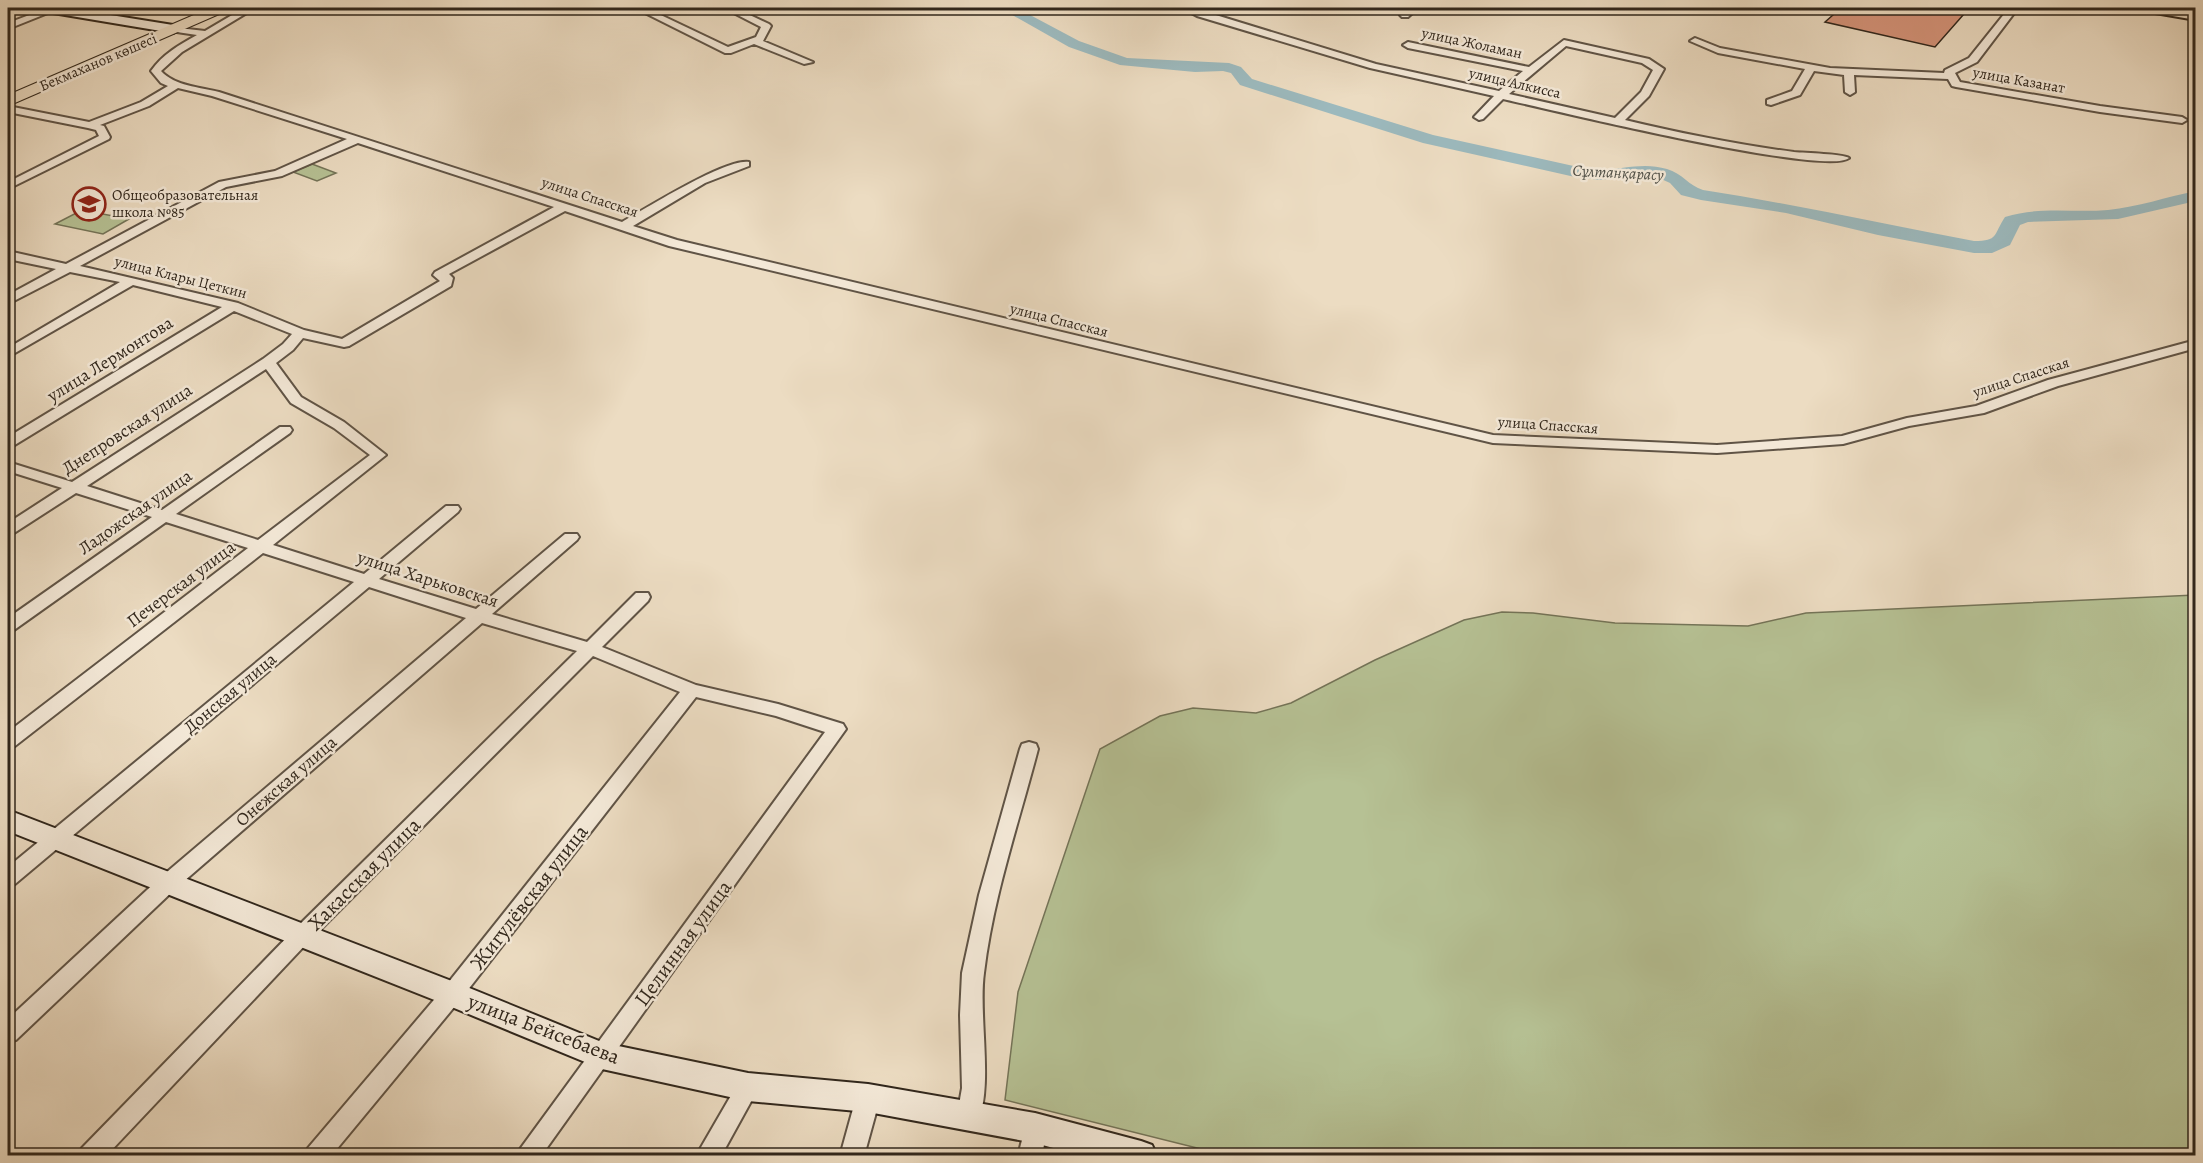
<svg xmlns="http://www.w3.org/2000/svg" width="2203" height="1163" viewBox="0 0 2203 1163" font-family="Alegreya,serif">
<rect width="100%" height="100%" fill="#ecdcc2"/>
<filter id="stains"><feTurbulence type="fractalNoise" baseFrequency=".00333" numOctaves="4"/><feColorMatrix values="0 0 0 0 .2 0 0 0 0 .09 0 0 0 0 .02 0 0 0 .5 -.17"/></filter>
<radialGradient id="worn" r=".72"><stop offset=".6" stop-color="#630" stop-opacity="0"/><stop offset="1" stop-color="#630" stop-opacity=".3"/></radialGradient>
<path fill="#b6c194" stroke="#747458" stroke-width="1.5" d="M312 164 336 173 317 181 293 172Z
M82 210 129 219 103 234 55 224Z
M2195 595V1155L1229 1156 1005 1100 1018 992 1100 749 1160 716 1193 708 1256 713 1291 703 1375 660 1464 620 1502 612 1533 613 1615 623 1748 626 1806 613Z"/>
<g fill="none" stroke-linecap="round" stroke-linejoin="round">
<path fill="#9cb9bd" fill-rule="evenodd" d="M1000 8H1017L1079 41 1127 58 1229 63 1241 67 1252 79 1433 135 1578 167C1585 168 1594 170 1601 170 1624 169 1644 162 1667 169 1682 173 1689 186 1703 190 1794 204 1883 224 1974 241 1999 241 1993 235 2005 217 2040 206 2073 213 2108 210 2138 207 2166 197 2196 191V201L2118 219 2028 222 2020 225 2010 245 1992 253H1974L1878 235 1786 213 1701 200 1681 195 1670 183 1659 178 1636 175 1600 180 1575 177 1423 143 1240 85 1231 73 1223 71 1195 72 1120 65 1069 47Z"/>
</g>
<path fill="#d49379" stroke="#31271c" stroke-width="1.5" d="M1841 8H1933L1964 14 1935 47 1825 22Z"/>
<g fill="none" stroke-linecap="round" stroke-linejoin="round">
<defs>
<path id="street" d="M48 8 58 9 8 29V23Z
M244 8H255L182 52 161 71C175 86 199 87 219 92L622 222C645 209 726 158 749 162V166L705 183 633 226 677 240 1493 435 1717 445 1842 436 1907 418 1976 406 2048 380 2196 340V348L2058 386 1984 413 1909 426 1843 444 1717 453 1493 443 669 246 565 211 449 274 453 278 451 286 349 346 344 347 303 338 293 350 276 363 301 397 344 422 386 455 273 545 364 574 446 506H458L460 509 458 512 379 579 476 609 565 534H577L579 537 577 540 492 614 587 642 636 593H648L650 597 648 601 602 647 696 685 778 704 843 724 846 729 541 1156H515L825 732 776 716 696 697 460 1000 331 1156H304L308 1148 444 988 680 692 593 656 309 941 106 1156H78L82 1148 295 929 577 651 482 623 175 889 16 1040 8 1042V1019L161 877 466 618 369 587 15 884 8 886V867L354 582 263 553 15 746 8 748V732L248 548 166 522 14 630 8 632V618L152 517 76 493 14 533 8 535V523L62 488 8 471V462L72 482 263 359 283 344 292 334 234 311 13 446 8 447V437L222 307 133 285 8 357V348L120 282 70 272 8 304V295L56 269 8 259V251L66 264 219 182 275 171 347 139 212 96 178 88 149 106 100 125 104 126 110 137 109 139 8 189V182L99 136 96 130 88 128 8 112V106L89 122 141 102 168 86 161 83 151 71C163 54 179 45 197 35L170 31V27L205 31ZM358 143 554 207 435 272 433 275 440 281 342 339 304 330 238 303 80 266 226 187 282 176ZM266 369 291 403 334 428 370 455 258 540 176 514 290 433 292 430 290 427H280L162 510 87 486Z
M635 8H646L728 47 756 37 761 27 724 8H735L769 24 771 26 763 41 813 62 804 64 754 44 731 53H725Z
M1182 8H1193L1376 64 1499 91 1523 71 1408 48 1403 45 1408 42 1529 67 1564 40 1649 59 1664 69 1649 96 1625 120C1680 133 1738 145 1794 152 1805 153 1844 154 1849 158 1826 177 1548 109 1503 99L1483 119 1479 120 1474 117 1494 96 1370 68 1197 16ZM1566 46 1642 63 1653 70 1641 92 1615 118 1509 94Z
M1408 8H1418L1408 17H1402L1400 15Z
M2009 8H2018L1977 62 1955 73 1960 82 2100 106 2182 117 2187 120 2182 123 2100 112 1956 87 1952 86 1948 79 1854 75 1855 92 1850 95 1845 92 1844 75 1814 71 1800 95 1771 105 1767 104V100L1792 91 1805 69 1718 53 1690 41 1695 38 1720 48 1830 68 1944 73 1945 70 1969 58Z
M1029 742 1036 744 1038 749C1019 822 993 897 984 973 978 1015 994 1088 977 1123L969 1127 961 1123 957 1116 962 1088 960 1015 962 973 979 895 1020 749 1022 744Z
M748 1077 756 1080 759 1087 721 1156H696L740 1080Z
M868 1088 876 1091 880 1098 864 1156H840L856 1098 860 1091Z
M1035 1117 1043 1120 1047 1128 1042 1156H1018L1027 1120Z"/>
<path id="secondary" d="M41 8H67L173 25 179 29 173 33 47 12Z
M8 810 462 985 604 1043 748 1073 868 1084 1035 1113 1141 1141 1152 1145 1157 1156H1083L1035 1143 868 1112 748 1101 602 1069 442 1003 8 831Z"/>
<path id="primary" d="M210 8H228L226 11 8 106V95Z"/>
<path id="highway" d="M2147 8H2180L2196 10V20L2155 13Z"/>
</defs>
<use href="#street" stroke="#605446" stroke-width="4"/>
<use href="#secondary" stroke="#31271c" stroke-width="4"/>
<use href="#primary" stroke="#31271c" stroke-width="2"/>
<use href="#highway" stroke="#31271c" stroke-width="4"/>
<use href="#street" fill="#f3e8d7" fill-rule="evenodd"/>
<use href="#secondary" fill="#f3e8d7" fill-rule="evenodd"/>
<use href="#primary" fill="#ecdcc2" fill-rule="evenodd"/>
<use href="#highway" fill="#ecdcc2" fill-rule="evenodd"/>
</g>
<defs>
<symbol id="school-ring" viewBox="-11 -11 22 22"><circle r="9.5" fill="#f3e8d7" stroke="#8f2418" stroke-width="1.5"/><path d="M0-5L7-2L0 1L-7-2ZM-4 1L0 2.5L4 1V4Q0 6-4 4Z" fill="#8f2418"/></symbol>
</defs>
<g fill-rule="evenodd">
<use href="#school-ring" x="70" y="185" width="38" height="38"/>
</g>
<g text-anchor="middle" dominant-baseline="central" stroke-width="5" stroke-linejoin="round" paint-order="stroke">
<g font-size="15" fill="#31271c" stroke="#f3e8d7">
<text transform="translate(1472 43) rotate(12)">улица Жоламан</text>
<text transform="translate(98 62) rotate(-23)">Бекмаханов көшесі</text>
<text transform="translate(2019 80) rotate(10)">улица Казанат</text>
<text transform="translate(1515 83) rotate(13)">улица Алкисса</text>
<text transform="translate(590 197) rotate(18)">улица Спасская</text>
<text transform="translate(181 277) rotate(14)">улица Клары Цеткин</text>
<text transform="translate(1059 320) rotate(14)">улица Спасская</text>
<text transform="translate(2021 377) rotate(-18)">улица Спасская</text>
<text transform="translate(1548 425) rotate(4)">улица Спасская</text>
</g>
<g font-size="15" fill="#31271c" stroke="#f3e8d7" text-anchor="start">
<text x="112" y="195">Общеобразовательная<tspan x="112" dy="17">школа №85</tspan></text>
</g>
<g font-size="16" font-style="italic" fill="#4c4c44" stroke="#f3e8d7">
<text transform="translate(1618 173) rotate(3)">Сұлтанқарасу</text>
</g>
<g font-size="18" fill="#31271c" stroke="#f3e8d7">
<text transform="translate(110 359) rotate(-32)">улица Лермонтова</text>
<text transform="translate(127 429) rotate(-33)">Днепровская улица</text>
<text transform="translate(135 512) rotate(-35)">Ладожская улица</text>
<text transform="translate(428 579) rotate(18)">улица Харьковская</text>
<text transform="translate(181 584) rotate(-37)">Печерская улица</text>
<text transform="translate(230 693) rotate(-40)">Донская улица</text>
<text transform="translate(286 781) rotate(-41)">Онежская улица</text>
</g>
<g font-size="21" fill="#31271c" stroke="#f3e8d7">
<text transform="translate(364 874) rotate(-45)">Хакасская улица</text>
<text transform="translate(529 897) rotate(-52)">Жигулёвская улица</text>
<text transform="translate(683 943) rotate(-54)">Целинная улица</text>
<text transform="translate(544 1029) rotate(21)">улица Бейсебаева</text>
</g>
</g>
<rect width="2203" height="1163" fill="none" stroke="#ecdcc2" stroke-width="30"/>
<rect x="9" y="9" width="2185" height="1145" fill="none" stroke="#31271c" stroke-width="3"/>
<rect x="15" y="15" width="2173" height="1133" fill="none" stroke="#31271c" stroke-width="1.5"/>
<rect width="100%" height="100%" filter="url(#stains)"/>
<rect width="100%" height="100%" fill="url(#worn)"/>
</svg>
